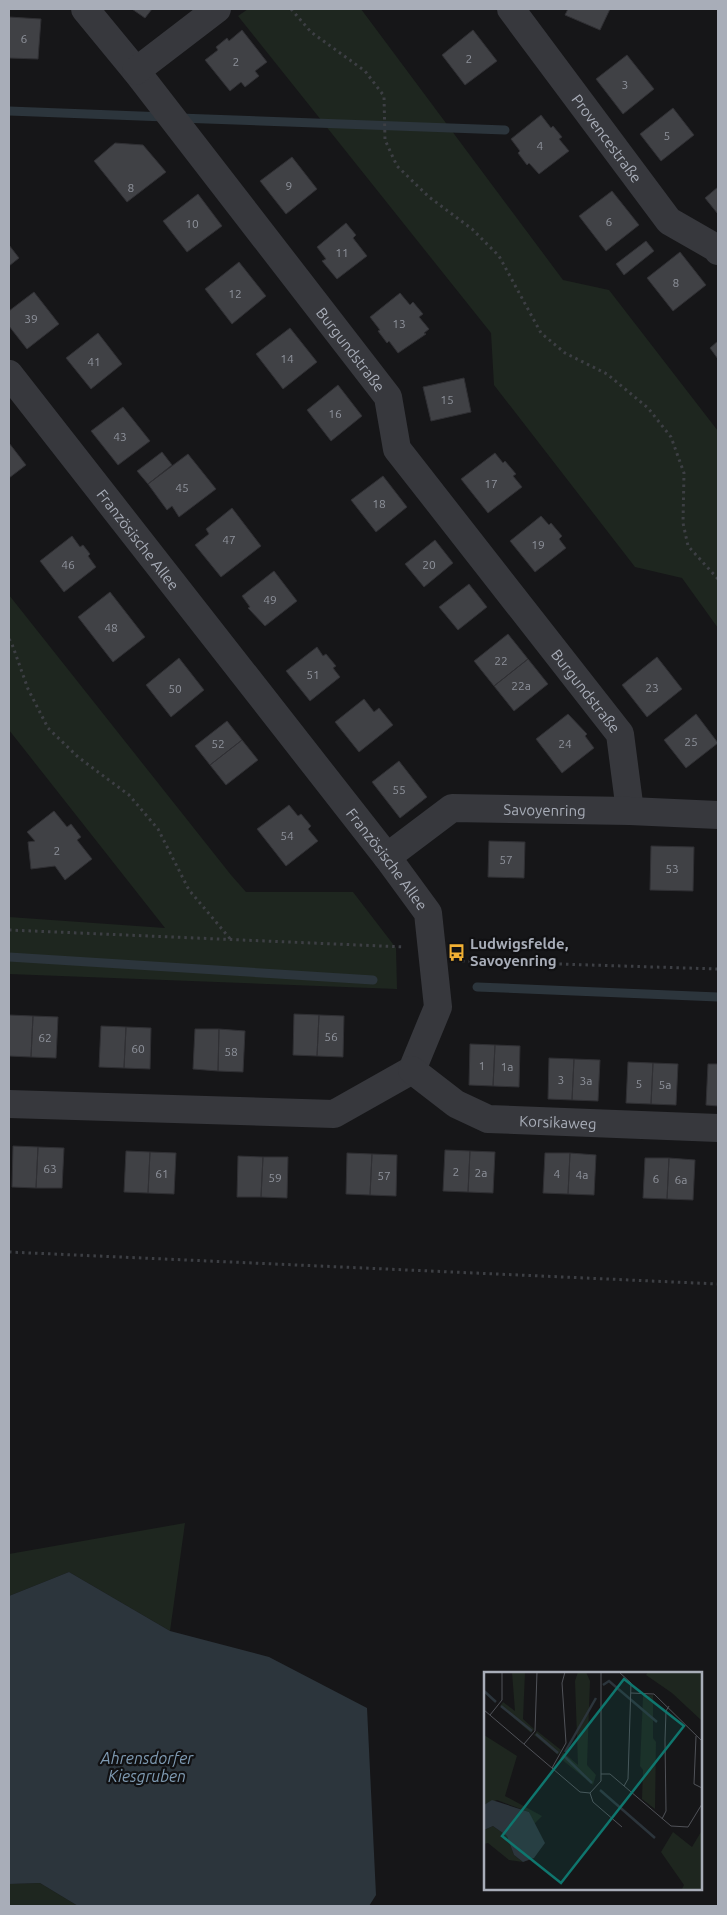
<svg xmlns="http://www.w3.org/2000/svg" width="727" height="1915" viewBox="0 0 727 1915" font-family="Ubuntu,sans-serif">
<rect width="100%" height="100%" fill="#161618"/>
<path fill="#1e261f" d="M248 9H361L563 280 609 290 718 431V628L682 578 635 567 494 385 491 333 238 16Z
M9 595 231 875 246 892H353L396 948 397 989 9 974V917L165 928 9 730Z
M185 1523 170 1631 69 1572 9 1596V1554Z
M40 1883 78 1906H9V1884Z"/>
<path fill="#2c353c" d="M69 1572 170 1631 269 1657 367 1708 376 1895 369 1906H78L40 1883 9 1884V1596Z"/>
<g fill="none" stroke-linecap="round" stroke-linejoin="round">
<path stroke="#2c353c" stroke-width="9" d="M9 111 166 117
M179 118 505 130
M9 957 373 980
M477 987 718 997"/>
</g>
<path fill="#404145" stroke="#303034" d="M132 9H152L145 18Z
M568 9H610L600 30 565 15Z
M9 17 41 19 38 59 9 58Z
M242 30 267 62 255 71 259 76 245 87 241 82 230 91 205 60 218 50 216 47 227 38 229 41Z
M473 30 497 61 465 85 442 55Z
M627 55 654 89 623 114 596 79Z
M673 108 694 135 661 161 640 134Z
M541 115 551 128 553 126 562 137 559 139 569 151 539 174 529 163 527 165 518 153 520 151 511 139Z
M115 143 143 145 166 172 127 202 94 161Z
M292 157 317 189 286 214 260 181Z
M718 187V214L705 198Z
M612 191 639 225 606 251 579 216Z
M198 194 222 226 187 252 163 221Z
M346 223 356 235 353 238 367 256 337 279 322 261 326 259 317 247Z
M646 241 654 251 624 275 616 264Z
M9 245 19 258 9 266Z
M680 252 706 285 673 311 647 278Z
M239 262 266 296 232 324 205 289Z
M34 292 59 324 27 349 9 326V311Z
M400 293 410 305 413 302 423 314 419 317 429 329 424 333 426 334 398 353 389 341 387 343 378 331 380 330 370 317Z
M290 328 317 362 283 389 256 354Z
M98 333 122 364 91 389 66 358Z
M718 341V359L710 348Z
M464 378 471 412 431 421 423 387Z
M338 385 362 416 331 441 307 410Z
M123 407 150 441 118 465 91 431Z
M9 443 26 465 9 478Z
M162 452 172 465 148 484 137 471Z
M495 453 503 463 505 461 516 474 513 476 522 487 488 513 461 479Z
M188 454 216 489 179 517 172 506 167 510 148 484Z
M383 476 407 507 376 532 351 500Z
M232 508 261 546 221 577 195 545 209 534 206 529Z
M541 516 549 525 551 523 562 536 559 539 566 548 535 572 510 541Z
M72 536 80 547 83 545 90 554 88 556 96 567 64 592 40 561Z
M435 540 453 563 424 587 405 564Z
M274 571 297 601 265 626 248 608 250 607 242 596Z
M469 584 487 607 458 630 439 607Z
M110 592 145 637 113 662 78 617Z
M508 634 528 659 494 686 474 661Z
M317 647 323 656 326 654 336 666 333 668 340 677 310 701 286 671Z
M657 657 682 689 647 717 622 685Z
M179 658 204 690 171 717 146 685Z
M528 659 548 684 514 711 494 686Z
M364 699 374 712 379 708 393 725 359 752 335 722Z
M568 714 587 734 585 736 594 748 562 773 536 739Z
M696 714 718 743 686 768 664 740Z
M227 721 242 740 210 765 195 746Z
M242 740 258 760 226 785 210 765Z
M399 761 427 797 400 818 372 782Z
M289 805 298 816 301 814 311 826 308 829 318 841 286 866 257 829Z
M54 811 67 827 71 824 81 837 77 840 92 859 65 880 55 866 31 869 28 842 35 841 27 832Z
M489 841 525 842 524 878 488 877Z
M651 846 694 847 693 891 650 890Z
M294 1014 319 1015 317 1056 293 1055Z
M9 1015 33 1016 31 1057 9 1056Z
M319 1015 344 1016 343 1057 317 1056Z
M33 1016 58 1017 56 1058 31 1057Z
M101 1026 126 1027 124 1068 99 1067Z
M126 1027 151 1028 150 1069 124 1068Z
M195 1029H219L218 1071 193 1069Z
M219 1029 245 1031 243 1072 218 1071Z
M470 1044 495 1045 493 1086 469 1085Z
M495 1045 520 1046 519 1087 493 1086Z
M549 1058 574 1059 572 1100 548 1099Z
M574 1059 600 1060 598 1101 572 1100Z
M628 1062 653 1063 651 1104 626 1103Z
M653 1063 678 1064 676 1105 651 1104Z
M708 1064H718V1106L706 1105Z
M13 1146 38 1147 36 1188 12 1187Z
M38 1147 64 1148 62 1188H36Z
M445 1150 470 1151 468 1192 443 1191Z
M126 1151 150 1152 148 1193 124 1192Z
M470 1151 495 1152 493 1193 468 1192Z
M150 1152 176 1153 174 1194 148 1193Z
M347 1153 372 1154 370 1195 346 1194Z
M545 1153H570L568 1194 543 1193Z
M570 1153 596 1155 594 1195 568 1194Z
M372 1154 397 1155 396 1196 370 1195Z
M238 1156 263 1157 261 1197H237Z
M263 1157H288L287 1198 261 1197Z
M645 1158H669L667 1199 643 1198Z
M669 1158 695 1160 693 1200 667 1199Z"/>
<g fill="none" stroke-linecap="round" stroke-linejoin="round">
<path stroke="#3d3f44" stroke-width="3" stroke-dasharray="2.5 4" stroke-linecap="butt" d="M291 9 311 32 365 71 384 96 385 140 397 166 429 197 472 229 499 256 541 333 565 353 607 374 648 408 671 437 684 473 683 523 688 546 718 579
M9 639 12 644 28 689 48 728 78 757 129 795 158 829 189 890 232 941
M9 930 405 947
M462 961 718 969
M9 1252 718 1284"/>
<g stroke="#37383d" stroke-width="28">
<path id="s1" d="M85 9 136 71 388 397 397 449 620 734 630 811"/>
<path id="s2" d="M511 9 669 221 716 248 718 251"/>
<path d="M136 71 217 9"/>
<path id="s3" d="M9 374 387 857 428 913 438 1007 412 1070 334 1114 9 1104"/>
<path id="s4" d="M387 857 452 808 630 811 718 815"/>
<path id="s5" d="M412 1070 456 1104 488 1119 718 1128"/>
</g>
</g>
<defs>
<symbol id="bus-bare" viewBox="-9 -9 18 18"><path d="M-5-6H5V4H4V6H2V4H-2V6H-4V4H-5ZM-3.5-4V0h7V-4ZM-3.5 1.2v1.5H-2V1.2ZM2 1.2v1.5H3.5V1.2Z" fill="#f2b134" stroke="#111113" stroke-width="2.5" paint-order="stroke"/></symbol>
</defs>
<g fill-rule="evenodd">
<use href="#bus-bare" x="444" y="940" width="25" height="25"/>
</g>
<g text-anchor="middle" dominant-baseline="central" stroke-width="4.5" stroke-linejoin="round" paint-order="stroke">
<g font-size="12" fill="#8e929b">
<text x="24" y="38">6</text>
<text x="469" y="58">2</text>
<text x="236" y="61">2</text>
<text x="625" y="84">3</text>
<text x="667" y="135">5</text>
<text x="540" y="145">4</text>
<text x="289" y="185">9</text>
<text x="131" y="187">8</text>
<text x="609" y="221">6</text>
<text x="192" y="223">10</text>
<text x="342" y="252">11</text>
<text x="676" y="282">8</text>
<text x="235" y="293">12</text>
<text x="31" y="318">39</text>
<text x="399" y="323">13</text>
<text x="287" y="358">14</text>
<text x="94" y="361">41</text>
<text x="447" y="399">15</text>
<text x="335" y="413">16</text>
<text x="120" y="436">43</text>
<text x="491" y="483">17</text>
<text x="182" y="487">45</text>
<text x="379" y="503">18</text>
<text x="229" y="539">47</text>
<text x="538" y="544">19</text>
<text x="68" y="564">46</text>
<text x="429" y="564">20</text>
<text x="270" y="599">49</text>
<text x="111" y="627">48</text>
<text x="501" y="660">22</text>
<text x="313" y="674">51</text>
<text x="521" y="685">22a</text>
<text x="652" y="687">23</text>
<text x="175" y="688">50</text>
<text x="691" y="741">25</text>
<text x="218" y="743">52</text>
<text x="565" y="743">24</text>
<text x="399" y="789">55</text>
<text x="287" y="835">54</text>
<text x="57" y="850">2</text>
<text x="506" y="859">57</text>
<text x="672" y="868">53</text>
<text x="331" y="1036">56</text>
<text x="45" y="1037">62</text>
<text x="138" y="1048">60</text>
<text x="231" y="1051">58</text>
<text x="482" y="1065">1</text>
<text x="507" y="1066">1a</text>
<text x="561" y="1079">3</text>
<text x="586" y="1080">3a</text>
<text x="639" y="1083">5</text>
<text x="665" y="1084">5a</text>
<text x="50" y="1168">63</text>
<text x="456" y="1171">2</text>
<text x="481" y="1172">2a</text>
<text x="162" y="1173">61</text>
<text x="557" y="1173">4</text>
<text x="582" y="1174">4a</text>
<text x="384" y="1175">57</text>
<text x="275" y="1177">59</text>
<text x="656" y="1178">6</text>
<text x="681" y="1179">6a</text>
</g>
<g font-size="15" fill="#a8adb8" stroke="#111113">
<text stroke="none"><textPath href="#s2" startOffset="161">Provencestraße</textPath></text>
<text stroke="none"><textPath href="#s1" startOffset="432">Burgundstraße</textPath></text>
<text stroke="none"><textPath href="#s3" startOffset="210">Französische Allee</textPath></text>
<text stroke="none"><textPath href="#s1" startOffset="852">Burgundstraße</textPath></text>
<text stroke="none"><textPath href="#s4" startOffset="174">Savoyenring</textPath></text>
<text stroke="none"><textPath href="#s3" startOffset="615">Französische Allee</textPath></text>
<text stroke="none"><textPath href="#s5" startOffset="161">Korsikaweg</textPath></text>
</g>
<g font-size="15" font-weight="bold" fill="#a8adb8" stroke="#111113" text-anchor="start">
<text x="470" y="943">Ludwigsfelde,<tspan x="470" dy="17">Savoyenring</tspan></text>
</g>
<g font-size="16" font-style="italic" fill="#7f9bb3" stroke="#111113">
<text x="147" y="1758">Ahrensdorfer<tspan x="147" dy="18">Kiesgruben</tspan></text>
</g>
</g>
<g transform="translate(484 1672)">
<rect width="218" height="218" fill="#161618"/>
<path d="M28 0H41L39 47 50 57 47 61 16 34 19 30 31 39ZM94 0H102L106 9 103 93 112 103 109 113 76 86 79 80 94 93 91 9ZM164 0H217V48L188 21 162 3ZM169 23V66L172 70 171 137 158 127 159 98 156 94 159 24ZM53 59 77 78 74 83 50 63ZM0 63 33 84 21 124 58 144 50 152 45 140 13 128 0 133ZM9 154 23 164 30 183 39 190 25 188 4 171 0 172V158ZM189 160 208 175 217 160V217H198L200 213 177 180Z" fill="#1e261f"/>
<path d="M8 128 45 140 61 171 50 186 39 190 30 183 23 164 9 154 0 158V133Z" fill="#2c353c"/>
<path fill="none" stroke="#2c353c" stroke-width="2.5" d="M119 13 125 9 173 50M0 19 12 30M17 34 48 59M52 62 74 81M81 80 112 26M79 83 108 111M116 118 171 166"/>
<path fill="none" stroke="#505258" stroke-width="1" d="M135 0 147 11 144 107 140 114M147 21 170 22 218 69M0 38 96 120 106 121 117 109V0M6 43 18 28V0M212 64 210 112 218 116M40 72 51 59 53 0M68 96 82 71 78 11 81 0M117 102H126L187 154 204 155 218 132M106 121 109 130 138 155M178 147 182 139 181 68 182 39 185 34"/>
<path fill="#0f766e" fill-opacity="0.15" stroke="#0f766e" stroke-width="2.5" d="M140 7 200 54 77 211 18 164Z"/>
<rect width="218" height="218" fill="none" stroke="#a8adb8" stroke-width="2.5"/>
</g>
<rect width="727" height="1915" fill="none" stroke="#a8adb8" stroke-width="20"/>
</svg>
